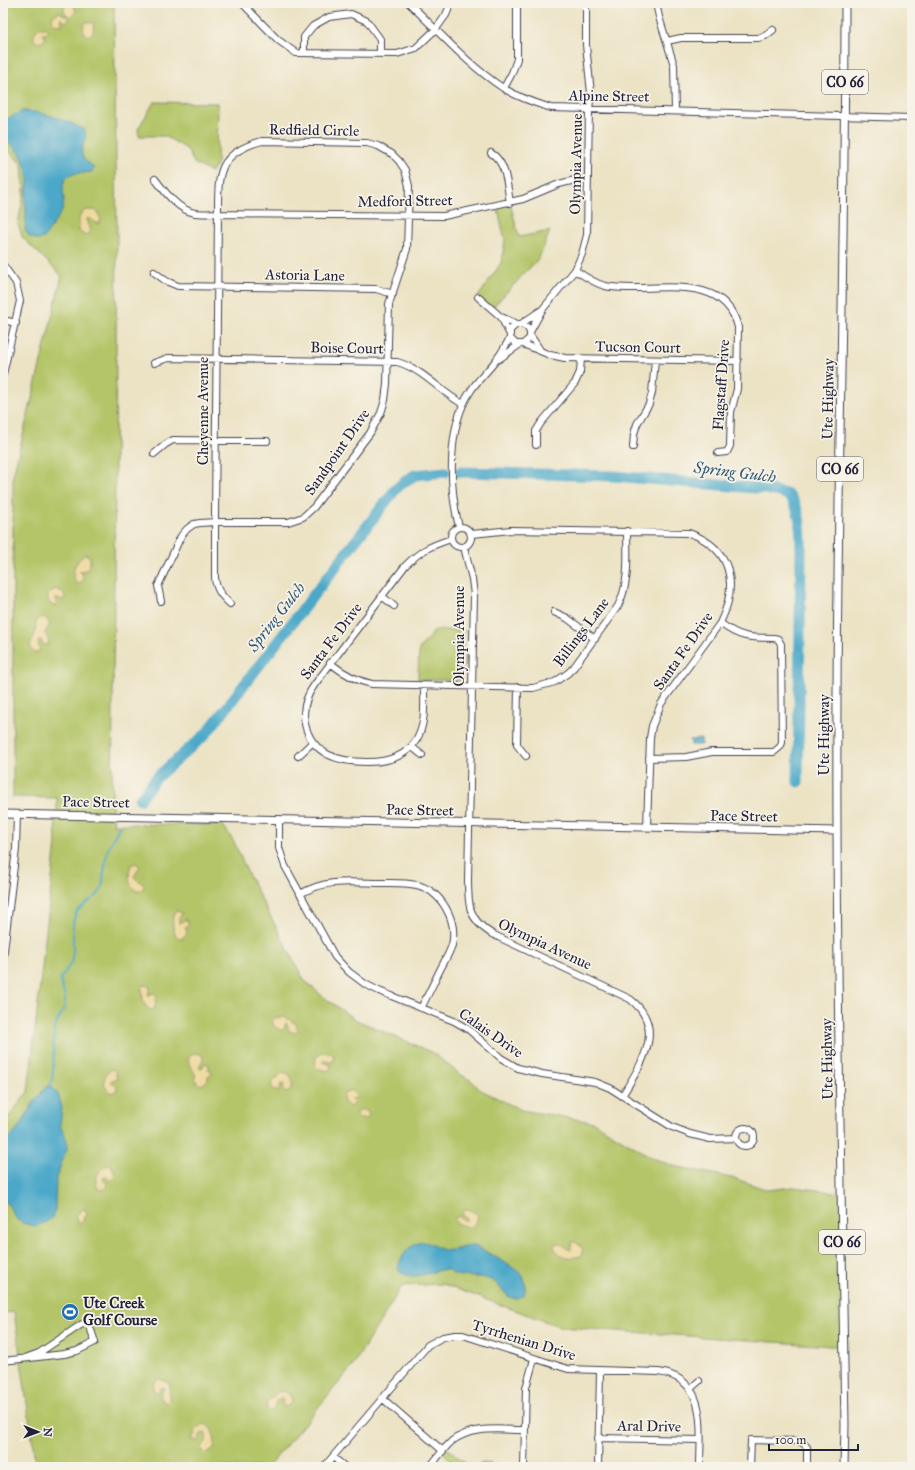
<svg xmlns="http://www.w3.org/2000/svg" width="915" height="1470" viewBox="0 0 915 1470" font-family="'IM FELL Great Primer',serif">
<rect width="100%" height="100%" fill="#f7f3e8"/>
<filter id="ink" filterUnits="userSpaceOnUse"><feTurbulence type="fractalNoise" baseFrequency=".025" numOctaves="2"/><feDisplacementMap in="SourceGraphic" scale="8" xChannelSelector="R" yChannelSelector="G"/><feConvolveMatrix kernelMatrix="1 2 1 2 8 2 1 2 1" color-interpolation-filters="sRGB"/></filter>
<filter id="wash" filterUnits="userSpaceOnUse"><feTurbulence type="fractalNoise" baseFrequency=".012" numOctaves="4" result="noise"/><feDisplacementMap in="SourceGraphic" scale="16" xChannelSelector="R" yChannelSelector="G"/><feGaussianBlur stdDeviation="0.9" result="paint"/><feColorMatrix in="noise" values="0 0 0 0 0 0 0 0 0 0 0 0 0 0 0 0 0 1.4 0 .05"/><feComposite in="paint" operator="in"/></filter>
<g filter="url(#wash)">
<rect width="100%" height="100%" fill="#ece3c5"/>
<path fill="#b3c568" stroke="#6a7452" d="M3 3H114L117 236 112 815 114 816 113 824 223 825 234 842 249 876 304 980 321 995 354 1019 433 1053 458 1073 472 1081 479 1089 521 1110 593 1122 655 1159 674 1166 736 1179 768 1190 793 1187 841 1193 844 1347 561 1327 443 1284 402 1286 352 1367 268 1467H36L14 1312 3 1313V1124L28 1092 56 843 55 815 57 814V798L13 797V476L62 276 23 238 18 224 24 193 22 165 3 144Z
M154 102 218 103 217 165 211 172 194 163 187 149 165 136H139L138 129Z
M510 203 519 237 550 231 539 258 491 309 478 297 501 263 505 241 497 206Z
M435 630H464L462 680H418L419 649Z
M446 1447 470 1467H475L481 1463 491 1464 490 1467H459L442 1452Z"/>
<path fill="#eeda9e" stroke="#887e6c" d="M67 3H73L76 12 70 17 64 11V8Z
M59 12 68 17 69 20 66 22 60 18 63 24 56 25 52 22 53 16Z
M86 22H90L94 24 93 33 88 36 84 34C83 29 83 26 86 22Z
M39 28H47L49 31 46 34 42 33 43 36 46 38 43 41 38 43 34 40C33 35 35 31 39 28Z
M86 210H95L98 212 101 220 98 224 89 218 87 219C88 225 92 227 89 234L84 235 79 231C79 222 77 214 86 210Z
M85 554 90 557V564L87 570 79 571 83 575V579L80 584H78C68 574 76 561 85 554Z
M55 589 63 592 65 596 64 600 55 598 58 604 54 606C49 604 47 600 48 595Z
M43 617 47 619 50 624 45 633 49 641 48 644 44 646 41 640H39L38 642 40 651 35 653C25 646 34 641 35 633 36 628 35 624 37 620Z
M136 863 140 866 134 877 144 885 143 890C128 893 127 875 131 865Z
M176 910 182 913 179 919V924L186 919 188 922V925L185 927 187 930 186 935 182 938H178C172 932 171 919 175 911Z
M144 985 149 986 150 988 148 995 154 993 157 996 155 1008 152 1010C143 1008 142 996 142 988Z
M285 1017 296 1024 298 1031 296 1033 289 1031 287 1024 286 1023 285 1024 284 1030H282C276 1028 274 1027 272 1021L274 1018Z
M322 1052 329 1053 334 1055 333 1061 329 1062 324 1060 322 1062 331 1065 330 1070 328 1071 316 1068 315 1066 316 1057Z
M193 1053 201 1054 204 1060 200 1064V1069H202L204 1064 207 1063 209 1066 207 1069 212 1071V1073L208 1076V1079C206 1083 199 1088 196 1081 195 1079 196 1076 195 1074 192 1068 187 1064 189 1057Z
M113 1069 115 1070 117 1079 112 1080 111 1082 116 1085 117 1090 112 1093C101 1088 102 1073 113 1069Z
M283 1072 289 1074C294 1081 294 1090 286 1093L283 1090 284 1084H281L279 1092 273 1089 271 1084Z
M351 1090 357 1096 356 1098 350 1099 353 1101 354 1105 349 1107 344 1102 343 1097 344 1094Z
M362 1109 369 1113 368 1117 365 1119 358 1117 356 1114 357 1112Z
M108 1165 112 1166 115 1176 111 1181 104 1176 103 1179 107 1184 105 1189 99 1190C92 1181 98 1169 108 1165Z
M83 1209 86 1211 87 1215 86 1217H83L84 1220 79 1223 76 1215Z
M466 1209C470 1209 476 1213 478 1216L476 1222 471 1228 458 1224 454 1220 455 1218 459 1216 464 1220H467L462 1212Z
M573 1241C579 1244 586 1249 581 1256 570 1259 560 1258 554 1247L555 1244C563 1241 564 1249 571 1250V1245Z
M157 1379H160L170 1384 169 1401 167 1403 164 1402 160 1396 164 1388H160L158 1392H154L153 1385Z
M280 1391 286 1392 291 1397 292 1401 288 1406 284 1407 282 1404 283 1399 280 1398 276 1401 274 1409 272 1411H268L266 1403C272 1400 272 1394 280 1391Z
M202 1424C213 1424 216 1440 214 1448L206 1454 203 1453 201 1447 206 1442V1434L204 1433 201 1434 198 1441 192 1440 193 1435 196 1434 195 1431Z"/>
<path fill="#4ba8c9" stroke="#366582" d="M22 111C43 111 66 120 85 130 88 138 80 146 82 155 84 162 91 163 94 169L92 172 73 174 65 179 63 185 64 201 62 211 45 237 39 240 30 237 25 230 26 212 25 201 28 182 26 168 22 157 11 144 3 139V118H9Z
M701 739 702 745H691L690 740Z
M47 1086H51L58 1094 60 1100 62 1108 60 1125 66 1138 68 1146 56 1178 55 1212 51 1219 44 1223 34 1226 23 1223 17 1220 3 1196V1144L17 1130 27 1114 35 1100Z
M424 1242C432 1243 437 1249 444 1250 455 1252 464 1245 474 1246 480 1247 517 1269 522 1275 526 1280 526 1289 524 1295 508 1306 503 1287 493 1281 481 1274 466 1279 453 1274 450 1272 449 1270 446 1269 431 1271 411 1283 398 1270 399 1257 410 1243 424 1242Z"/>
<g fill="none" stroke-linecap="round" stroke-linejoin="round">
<path stroke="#4ba8c9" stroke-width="2" d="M95 897 100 892 102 887 107 851 120 825
M51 1086 53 1072 54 1030 58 1020 65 1007V996L61 984V978L71 963 73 952V922L77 911 92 899"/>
<path stroke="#4ba8c9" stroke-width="11" d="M460 472 614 476 767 489C773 491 780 492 786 494 802 504 801 535 801 551L798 782
M140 799 157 777 206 734 395 490 404 482 415 475 445 472"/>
</g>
</g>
<g filter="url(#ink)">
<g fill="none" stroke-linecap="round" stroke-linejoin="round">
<defs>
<path id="minor" d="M242 3 278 40 296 53 397 54 416 48 436 29 446 15 451 3
M409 3C439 32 468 65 503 88 518 97 535 103 551 108L912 118
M656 3 659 17 674 65 675 111
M667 41 681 38H758L765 36 773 30
M304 53V37L313 26 329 17 351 14 367 21 380 39V54
M504 88 512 73 517 59V3
M491 153C507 163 507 186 510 203
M155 179C165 192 178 210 195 213 203 214 210 213 218 213
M218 214 444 216 523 199 559 184 575 180H588
M3 265 16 283 20 301 3 374
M575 270C584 276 594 283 605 286 649 295 723 268 738 327L737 389 731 412 730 446 727 452 718 453
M154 272 166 281 178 286 376 289 393 294
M478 297 501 317 517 324H521L527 327 530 332V338L523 344H516L510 338V330L517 324
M501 317 509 333
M3 320 16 323
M521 324 540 311
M530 332 542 310 575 270 582 254 587 235 589 109 591 93 586 45V3
M530 335 540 350
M523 344 550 355 565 358 738 361
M499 359 519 345
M154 363 168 358 397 362C423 369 439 391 463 404
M536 445V431L541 423 575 383 580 372 581 359
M633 447 634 434 637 424 649 404 652 393 655 360
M154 454 166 444 173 440 267 441
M451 537a10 10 0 1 1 20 0a10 10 0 1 1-20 0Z
M459 527C449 487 447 427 470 392 476 382 486 373 493 364 500 356 505 347 510 338
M472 534 511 530 689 533C732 548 739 584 720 623L661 704 652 726 650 738 647 827
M464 547 472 579 474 595 468 879C468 905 468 919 492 934L630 999C668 1028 640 1066 622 1096
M382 596 394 606
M161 601 158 586 181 536 187 529 194 524 200 523 215 522H288L303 517 314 507 370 433 381 413 385 400 387 384 389 304 407 249 409 186 405 170 399 161 392 154 378 146 367 143 262 141C217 153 218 174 218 214L215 516V578C216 590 222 596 230 604
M554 612 567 618 595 639
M330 663C344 674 356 681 372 684L533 688 555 682 568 673 574 667 618 606C630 583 627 556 627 531
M424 686C424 704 426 723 417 739 406 758 386 762 367 762 339 762 312 755 305 724 302 709 306 696 315 684L405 566C421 550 430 546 451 539
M518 687 517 745 526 756
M412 747 422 755
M298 756 313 742
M649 758 686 757 712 752H774L780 747 782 743 781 644 778 639 774 638C750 638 740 638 720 623
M279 819V848L285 866 335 957 349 972 365 984 379 991 454 1021 468 1029 501 1058 518 1068 542 1074 595 1082 610 1088 672 1127 690 1134 710 1139 736 1138
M300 894C326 879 349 882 377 883 390 883 404 882 417 885 441 891 458 920 452 945 449 954 444 962 440 970 434 982 428 995 421 1008
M3 959 16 849 17 814
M736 1137a9 9 0 1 1 18 0a9 9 0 1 1-18 0Z
M3 1361 64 1354 77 1351 95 1342 91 1330 88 1325 82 1324 39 1353 25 1358
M690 1389 699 1381
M382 1398 443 1451
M598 1438 700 1440
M333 1457 345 1467
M324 1467 428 1345 443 1337 455 1335H463L568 1369 658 1372C709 1378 700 1430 700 1467
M430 1467C437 1458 444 1448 452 1441 473 1425 501 1430 525 1430
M524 1467 526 1388 534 1359
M598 1467 600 1371
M750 1467 751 1440 798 1441 803 1443 807 1447V1467"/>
<path id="major" d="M3 814 837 831
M844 1467 845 1425C841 1182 836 939 837 696 838 465 845 234 845 3"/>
</defs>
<use href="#minor" stroke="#403f50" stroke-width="8"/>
<use href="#major" stroke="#403f50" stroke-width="9"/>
<use href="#minor" stroke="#fff" stroke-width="6"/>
<use href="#major" stroke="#fff" stroke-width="7"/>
</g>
</g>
<defs>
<symbol id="stadium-disc" viewBox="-11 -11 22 22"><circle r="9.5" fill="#1f6fb2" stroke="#f7f3e8"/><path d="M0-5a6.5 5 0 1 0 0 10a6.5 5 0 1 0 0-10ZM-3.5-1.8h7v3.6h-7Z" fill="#fff"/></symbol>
</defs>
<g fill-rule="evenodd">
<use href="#stadium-disc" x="60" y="1302" width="20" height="20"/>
</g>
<g text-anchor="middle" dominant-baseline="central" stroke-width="3.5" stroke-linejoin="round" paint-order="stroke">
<g fill="#f7f3e8" stroke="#62616f" stroke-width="1">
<rect x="822" y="70" width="46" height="24" rx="3"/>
<rect x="817" y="457" width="46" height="24" rx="3"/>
<rect x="819" y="1230" width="46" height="24" rx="3"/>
</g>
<g font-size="14" font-weight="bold" fill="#22223b">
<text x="845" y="82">CO 66</text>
<text x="840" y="469">CO 66</text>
<text x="842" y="1242">CO 66</text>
</g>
<g font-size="15" fill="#22223b" stroke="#f7f3e8">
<text transform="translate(609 96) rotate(1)">Alpine Street</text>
<text transform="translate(314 130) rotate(1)">Redfield Circle</text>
<text transform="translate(576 164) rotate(-89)">Olympia Avenue</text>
<text transform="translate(405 201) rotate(-1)">Medford Street</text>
<text transform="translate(305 275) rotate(1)">Astoria Lane</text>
<text transform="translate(638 347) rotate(1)">Tucson Court</text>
<text transform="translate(347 348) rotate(1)">Boise Court</text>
<text transform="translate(721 385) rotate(-86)">Flagstaff Drive</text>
<text transform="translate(828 399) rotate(-89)">Ute Highway</text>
<text transform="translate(203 411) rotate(-90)">Cheyenne Avenue</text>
<text transform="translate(337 452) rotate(-55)">Sandpoint Drive</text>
<text transform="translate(581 632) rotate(-53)">Billings Lane</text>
<text transform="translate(459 636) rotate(-90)">Olympia Avenue</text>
<text transform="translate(331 641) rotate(-53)">Santa Fe Drive</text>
<text transform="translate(683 651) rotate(-55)">Santa Fe Drive</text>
<text transform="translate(824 735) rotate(-90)">Ute Highway</text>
<text transform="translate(96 802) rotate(1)">Pace Street</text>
<text transform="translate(420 810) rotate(1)">Pace Street</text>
<text transform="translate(744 816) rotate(1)">Pace Street</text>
<text transform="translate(545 944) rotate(25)">Olympia Avenue</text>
<text transform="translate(491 1033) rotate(35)">Calais Drive</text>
<text transform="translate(827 1059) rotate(-91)">Ute Highway</text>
<text transform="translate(524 1340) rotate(17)">Tyrrhenian Drive</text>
<text transform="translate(649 1426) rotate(1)">Aral Drive</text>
</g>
<g font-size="15" font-weight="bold" fill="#22223b" stroke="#f7f3e8" text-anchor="start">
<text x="83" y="1303">Ute Creek<tspan x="83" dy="17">Golf Course</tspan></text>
</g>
<g font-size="16" font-style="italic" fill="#325874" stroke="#f7f3e8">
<text transform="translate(735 472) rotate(7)">Spring Gulch</text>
<text transform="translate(276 617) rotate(-52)">Spring Gulch</text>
</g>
</g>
<rect width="915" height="1470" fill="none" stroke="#f7f3e8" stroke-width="16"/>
<g transform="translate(38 1432) rotate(91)" stroke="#f7f3e8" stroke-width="3" paint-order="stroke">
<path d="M0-3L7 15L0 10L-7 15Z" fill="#22223b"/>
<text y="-6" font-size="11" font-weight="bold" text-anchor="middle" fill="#22223b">N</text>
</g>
<path d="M769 1444v6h89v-6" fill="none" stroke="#22223b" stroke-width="2"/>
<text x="775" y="1444" font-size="12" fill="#22223b" stroke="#f7f3e8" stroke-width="3" paint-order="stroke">100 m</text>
</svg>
